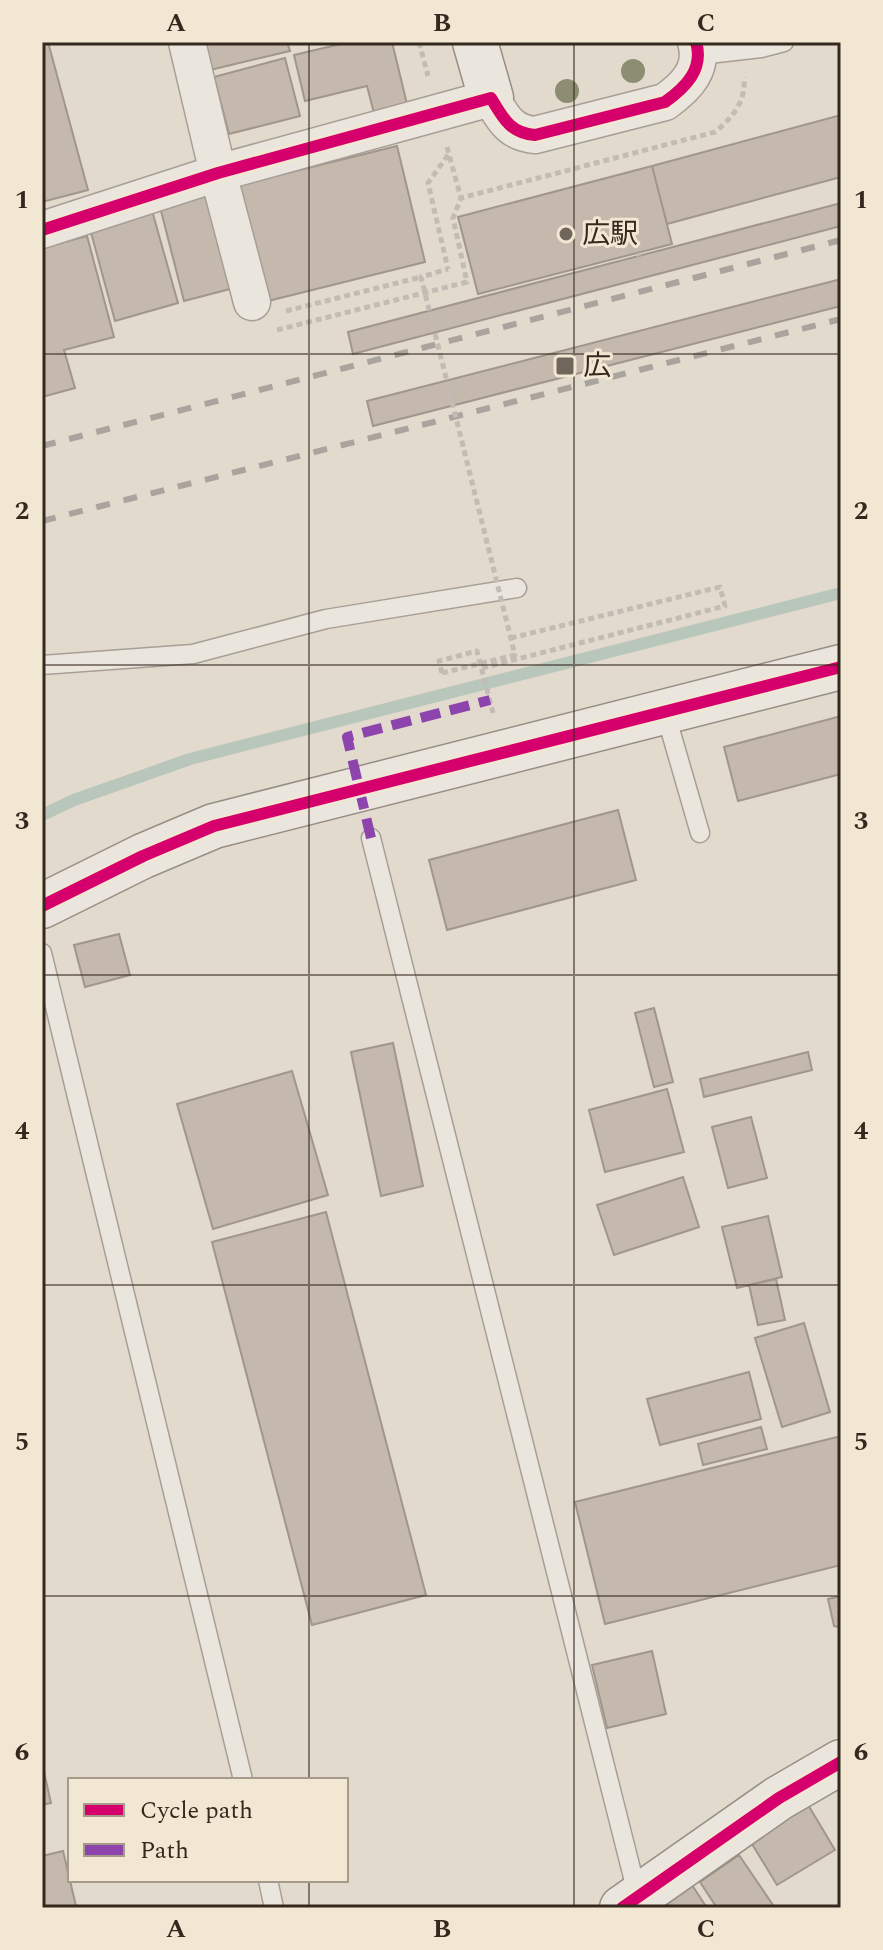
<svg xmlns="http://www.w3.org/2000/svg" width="883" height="1950" viewBox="0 0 883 1950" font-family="Spectral,'Noto Sans JP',serif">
<rect width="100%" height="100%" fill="#e2dacc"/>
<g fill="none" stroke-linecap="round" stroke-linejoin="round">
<path stroke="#b8c6bc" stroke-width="12" d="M42 815 74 800 190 759 841 593"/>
</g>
<path fill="#c5b8ad" stroke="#a1968c" stroke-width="2" d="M42 42H48L88 190 42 202Z
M203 42H287L290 51 210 70Z
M349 42H392L407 104 374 113 367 86 305 101 294 55Z
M285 58 300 116 229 134 214 77Z
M841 115V177L667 224 652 166Z
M397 146 425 262 268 301 239 185Z
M652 166 672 244 478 294 458 217Z
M209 194 234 288 184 301 160 207Z
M841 203V226L353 354 348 332Z
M151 207 178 303 115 321 89 225Z
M87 236 114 337 64 350 75 388 42 397V248Z
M841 279V306L373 426 367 401Z
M841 716V774L738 801 724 747Z
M618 810 636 880 447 930 429 860Z
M119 934 130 975 85 987 74 945Z
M654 1008 673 1082 654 1087 635 1013Z
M393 1043 423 1186 381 1196 351 1052Z
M808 1052 812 1070 704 1097 700 1079Z
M292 1071 328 1195 213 1229 177 1104Z
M667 1089 684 1152 605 1172 589 1110Z
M751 1117 767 1178 728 1188 712 1127Z
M683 1177 699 1227 614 1255 597 1205Z
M326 1212 426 1595 312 1625 212 1242Z
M768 1216 782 1277 737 1288 722 1227Z
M776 1279 785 1320 758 1325 749 1285Z
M804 1323 830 1412 782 1427 755 1338Z
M749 1372 761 1419 660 1445 647 1399Z
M761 1427 767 1449 703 1465 698 1444Z
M841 1436V1565L605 1624 575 1502Z
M841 1596V1628L834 1626 828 1599Z
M652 1651 666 1714 607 1728 592 1665Z
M42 1763 51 1803 42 1805Z
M807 1803 835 1850 777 1885 749 1839Z
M63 1851 76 1906 42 1908V1856Z
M739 1855 775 1908H717L700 1882Z
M690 1882 707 1908H670L664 1899Z"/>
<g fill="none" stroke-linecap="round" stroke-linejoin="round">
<defs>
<path id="lane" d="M700 55 761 48 784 42
M42 665 193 654 326 619 517 588
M665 712 700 833
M371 838 638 1897
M42 953 243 1780
M268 1880 274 1908"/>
<path id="street" d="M187 42 218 173 252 302
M42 230 218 173 491 98C503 118 510 133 535 135L665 102C686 87 704 69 696 42"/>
<path id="secondary" d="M475 42 491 98
M42 906 143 856 214 826 841 667
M622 1908 779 1798 841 1762"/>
</defs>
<use href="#lane" stroke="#a79f96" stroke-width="21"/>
<use href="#street" stroke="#a79f96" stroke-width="39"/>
<use href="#secondary" stroke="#978f85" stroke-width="47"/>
<path stroke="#c3bcb4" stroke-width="5" stroke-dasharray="6 4" stroke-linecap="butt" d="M419 42 428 76
M447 147 461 198 715 132C733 117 746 102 744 77
M448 155 428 183 448 269
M638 253 639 256
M286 311 421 277
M277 330 467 282 453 218 461 198
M482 668 725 606 720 587 511 638
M442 673 439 661 477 651 493 713"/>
<use href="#lane" stroke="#eae5dd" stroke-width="18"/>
<use href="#street" stroke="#eae5dd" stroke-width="36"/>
<use href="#secondary" stroke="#eae5dd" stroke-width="44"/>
<path stroke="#a9a49e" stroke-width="6" stroke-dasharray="14 14" stroke-linecap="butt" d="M42 446 841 240
M42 521 841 319"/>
<path stroke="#c3bcb4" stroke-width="5" stroke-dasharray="6 4" stroke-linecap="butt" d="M442 673 515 655 421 277 448 269"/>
<path stroke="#8e44ad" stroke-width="10" stroke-dasharray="20 10" stroke-linecap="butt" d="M371 838 347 737 490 700"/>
<defs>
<path id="cycleway" d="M42 230 218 173 491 98C503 118 510 133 535 135L665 102C686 87 704 69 696 42
M42 906 143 856 214 826 841 667
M622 1908 779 1798 841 1762"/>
</defs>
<use href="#cycleway" stroke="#f2e7d3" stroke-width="17"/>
<use href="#cycleway" stroke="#d6006c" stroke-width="12"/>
</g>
<g fill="#8d8e71">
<circle cx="633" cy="71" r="12"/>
<circle cx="567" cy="91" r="12"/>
</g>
<path fill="none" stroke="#34281f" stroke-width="2" stroke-opacity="0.55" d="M309 42V1780M574 42V1908M42 354H841M42 665H841M42 975H841M42 1285H841M42 1596H841M309 1880V1908"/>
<g fill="#71665c" stroke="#f2e7d3" stroke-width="3">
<circle cx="566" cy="234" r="8"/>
<rect x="555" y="356" width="20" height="20" rx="4"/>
</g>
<g text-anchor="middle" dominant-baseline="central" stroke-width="6" stroke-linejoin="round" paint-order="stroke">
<g font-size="28" fill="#34281f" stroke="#f2e7d3" text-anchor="start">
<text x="582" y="234">広駅</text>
<text x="583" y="366">広</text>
</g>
</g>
<rect width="883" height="1950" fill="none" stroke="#f2e7d3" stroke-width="88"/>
<rect x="68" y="1778" width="280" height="104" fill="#f2e7d3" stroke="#a69b8b" stroke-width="2"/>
<rect x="84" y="1804" width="40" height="12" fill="#d6006c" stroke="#a69b8b" stroke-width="2"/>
<text x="140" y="1818" font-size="24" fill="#34281f">Cycle path</text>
<rect x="84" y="1844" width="40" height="12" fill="#8e44ad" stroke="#a69b8b" stroke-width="2"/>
<text x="140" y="1858" font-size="24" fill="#34281f">Path</text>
<rect x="44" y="44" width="795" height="1862" fill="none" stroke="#34281f" stroke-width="3"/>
<g font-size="26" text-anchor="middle" font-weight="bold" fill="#34281f">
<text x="176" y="31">A</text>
<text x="442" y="31">B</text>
<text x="706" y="31">C</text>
<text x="22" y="208">1</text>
<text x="861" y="208">1</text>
<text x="22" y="519">2</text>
<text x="861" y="519">2</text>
<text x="22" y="829">3</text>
<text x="861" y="829">3</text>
<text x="22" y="1139">4</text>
<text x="861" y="1139">4</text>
<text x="22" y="1450">5</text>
<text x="861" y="1450">5</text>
<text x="22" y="1760">6</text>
<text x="861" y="1760">6</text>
<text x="176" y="1937">A</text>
<text x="442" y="1937">B</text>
<text x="706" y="1937">C</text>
</g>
</svg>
